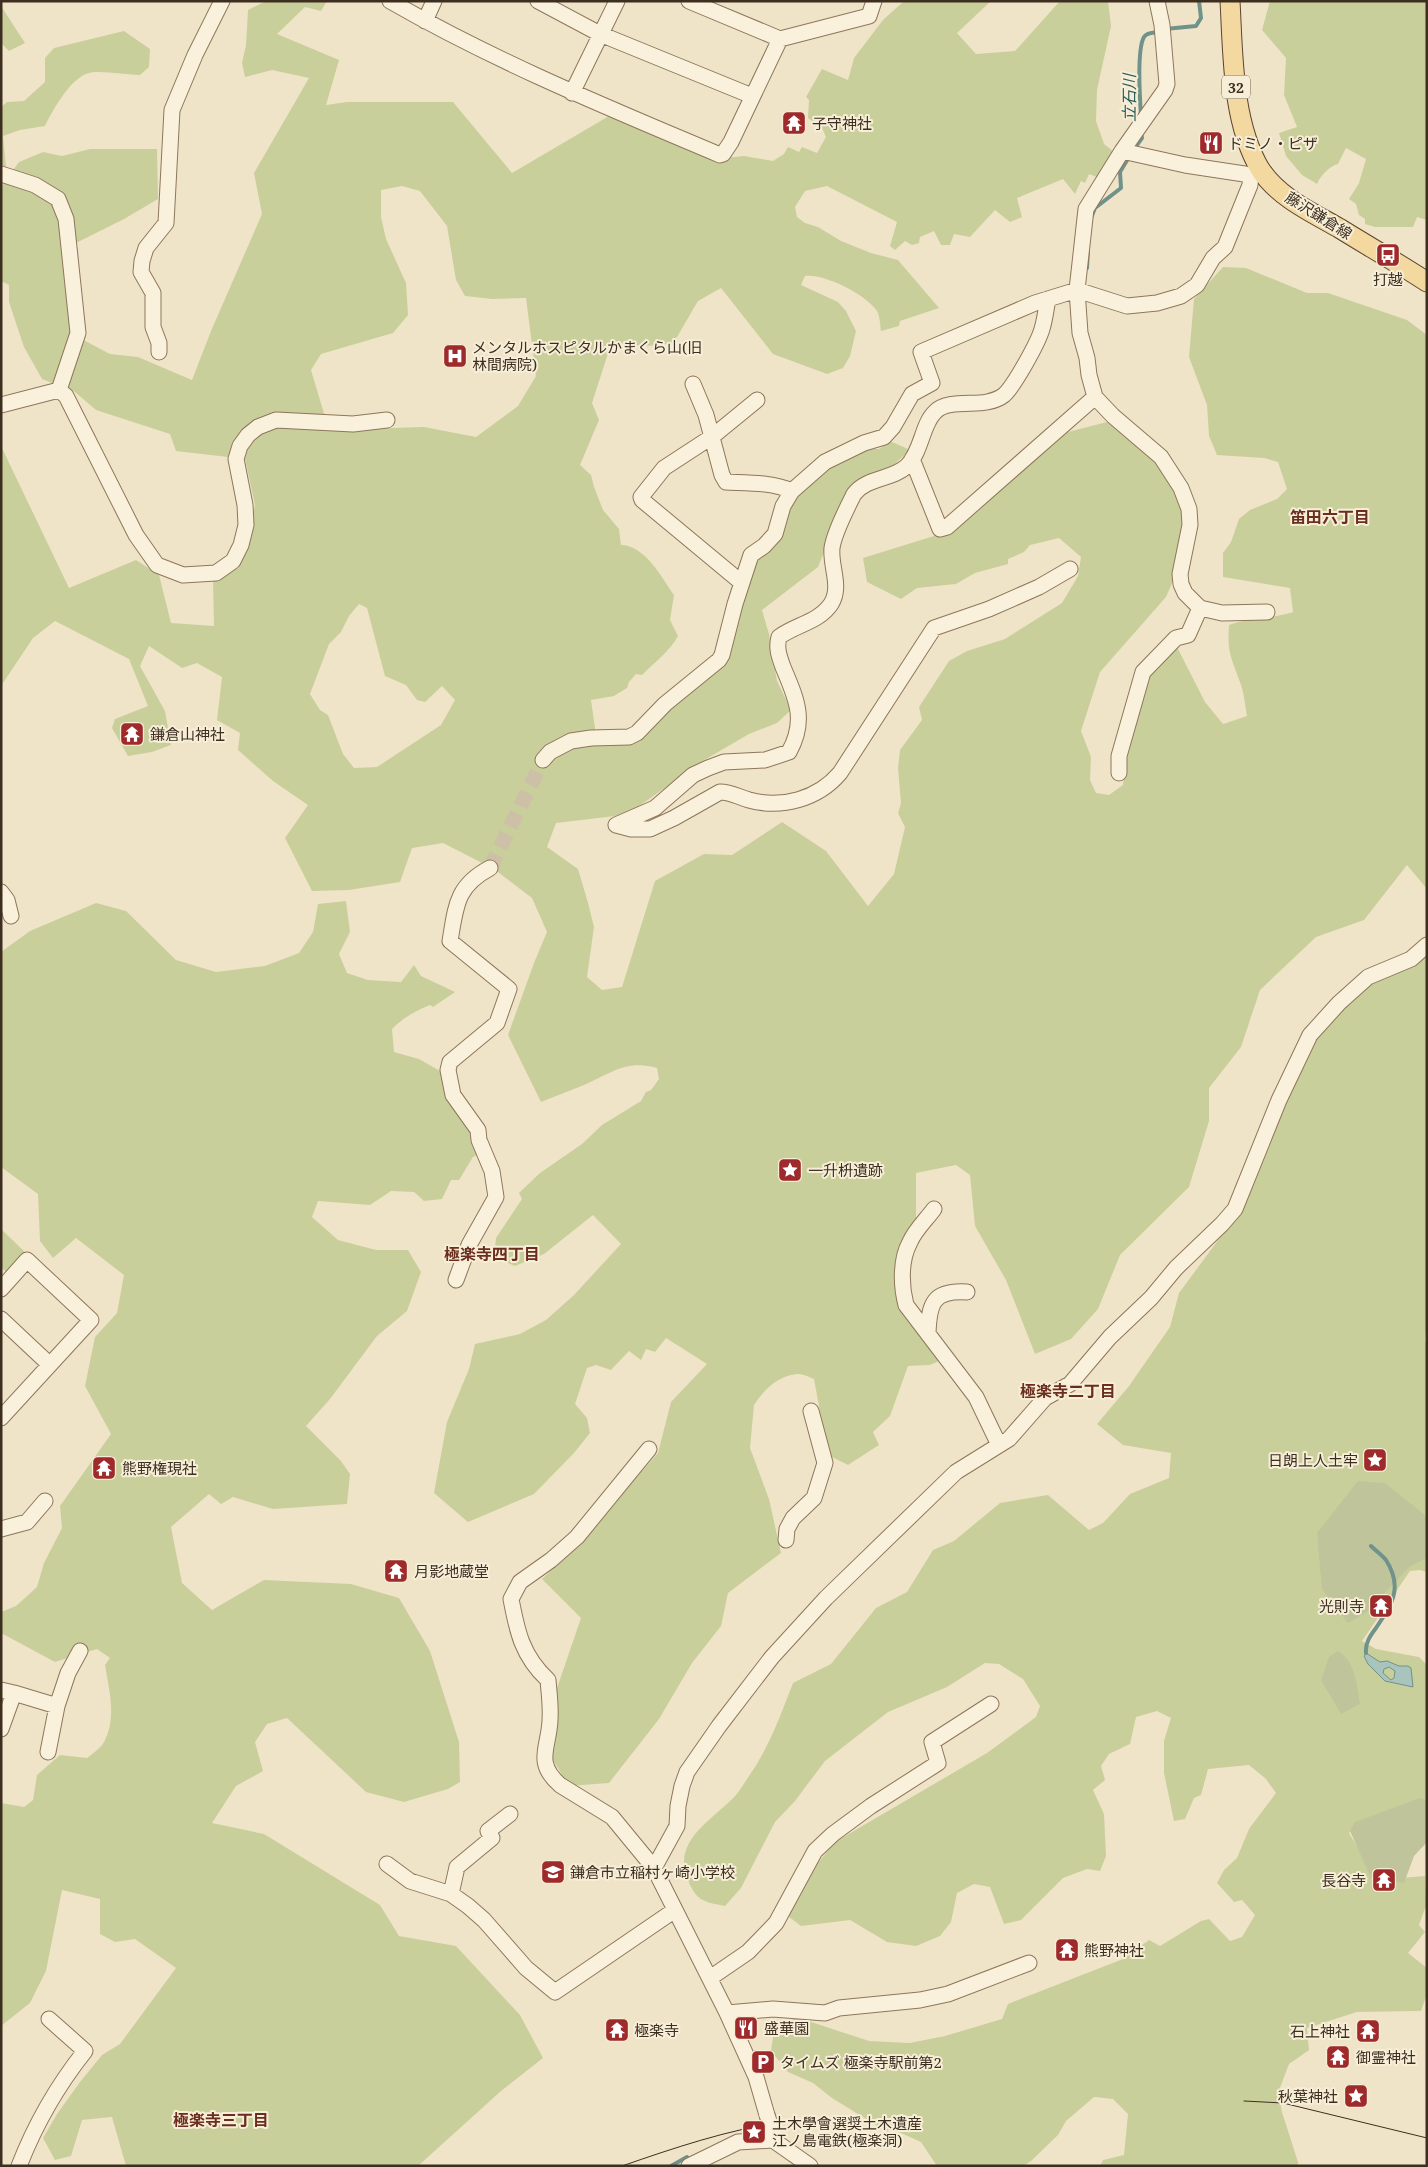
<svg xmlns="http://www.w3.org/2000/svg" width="1428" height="2167" viewBox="0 0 1428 2167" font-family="'Noto Serif','Noto Sans JP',serif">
<rect width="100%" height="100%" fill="#f0e4c8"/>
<path fill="#c9cf9b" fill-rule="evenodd" d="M266 1H327L321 11 305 7 277 34 339 60 326 105 347 102H453L512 173 609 116 723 158 744 156 773 161 784 154 788 147 799 152 802 147 817 153 826 137 822 128 808 118 809 100 806 97 822 69 848 80 854 58 883 20 904 1H991L957 33 976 54 1015 51 1060 1H1108L1111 26 1097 90 1096 121 1104 144 1114 152 1099 178 1089 174 1085 183 1081 181 1075 194 1063 179 1017 198 1022 217 1010 222 995 210 970 237 954 234 950 245H941L934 231 920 237 919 243 912 245 905 241 895 250 890 246 897 222 827 186 805 191 795 207 797 217 805 223 818 227 841 241 871 253 898 260 939 308 900 321 899 326 881 331C880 325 880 316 877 311 865 294 825 274 805 276L801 285 838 302 846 311 856 331 850 356 843 368 827 374 773 354 721 288 698 301 674 342C651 348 634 346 612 341L592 403 599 420 580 465 591 475 594 487 603 510 619 529 621 545C645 545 662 578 674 595L670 620 678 636C670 651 655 662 642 675L636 674 629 682 627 688 614 696 591 700 597 742 652 724 708 678 752 564 787 506 835 461 864 449H879L890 441 910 450 889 469 876 476 863 477 856 481 843 505 818 567 762 610 769 634 777 681 791 710 777 723 749 734 701 762 638 807 615 816 556 823 547 847 578 869 588 903 594 927 587 977 602 990 622 987 655 881 704 854 732 855 782 822 826 851 868 906 894 874 905 827 898 813 901 803 898 768 900 750 922 720 919 707 949 661 967 651 1005 639 1062 603 1078 576 1081 557 1059 538 1030 545 1024 552 1008 559V564L975 573 956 584 917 588 901 599 867 582 863 558 950 531 1064 433 1107 422 1166 471 1185 512 1186 551 1166 597 1100 672 1081 731 1091 757 1090 780 1096 793 1109 795 1123 785 1128 744 1139 690 1176 645 1205 702 1223 724 1247 716C1245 705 1244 692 1240 682 1231 657 1227 652 1229 625 1250 617 1272 619 1293 612L1290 588 1223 577V553L1231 542 1239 519 1250 510 1277 499 1287 489 1278 462 1264 458 1217 455 1209 436 1207 405 1189 357 1194 299 1223 267 1246 268 1307 293H1328L1407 320 1427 335V889L1407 865 1364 920 1316 937 1260 990 1241 1047 1209 1088V1121L1189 1187 1120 1255 1098 1309 1071 1339 1035 1354 1006 1280 975 1226 970 1175 956 1165 916 1173V1244L900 1268 899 1306 939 1361 930 1365 908 1366 890 1416 873 1432 879 1445 848 1465 828 1455 814 1379C809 1377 803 1374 798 1374 778 1375 764 1390 754 1405L750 1448 769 1499 781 1553 728 1593 721 1626 692 1663 659 1719 609 1783 569 1786 551 1757 555 1694 581 1618 542 1579 577 1546 658 1453 671 1402 707 1364 666 1338 655 1352 646 1349 641 1360 629 1351 611 1370 596 1365 587 1368 575 1404 587 1418 590 1433 574 1453 534 1494 468 1522 434 1493 447 1422 469 1369 475 1344 520 1334 546 1320 574 1295 621 1244 593 1215 544 1254 515 1266 494 1257 496 1238 522 1199 519 1193 540 1173 582 1144 602 1125 641 1101 646 1092 651 1090 659 1079 657 1068C627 1059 611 1073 584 1085 570 1091 555 1096 541 1102L508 1035 534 963 547 932 532 898 494 869 443 843 412 848 400 882 349 890 312 891 285 838 308 805 273 781 238 750 240 733 217 720 222 677 197 663 182 668 149 646 140 666 165 711 171 745 152 752 128 756 112 728 115 719 148 706 129 659 55 621 33 638 1 686V446L69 588 136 560 159 575 171 623 214 626 213 579 239 568 255 505 245 459 176 451 170 434 96 410 75 392 42 379 24 347 9 302V285L1 281V187L19 162 43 152 62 156 90 149H157L158 199 124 219 76 243 72 334 110 354 138 357 192 380 211 331 262 214 254 173 309 78 272 70 245 77 242 63 246 45 248 10ZM402 186 420 191 447 226 456 280 465 296 492 299 526 298 536 376 518 406 476 437 424 427 329 430 311 370 321 354 393 333 408 315 406 283 386 239 381 217V190ZM359 604 367 608 385 676 406 685 417 700 425 702 442 686 455 700 441 725 377 767 354 768 343 754 328 715 320 710 310 694 329 644 341 632 349 616Z
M1270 1H1427V220L1417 217 1413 227H1375L1365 224V219L1359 215 1356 204 1349 199 1359 183 1366 159 1346 148 1338 164C1330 166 1320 176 1317 184L1302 175 1286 156 1279 133 1297 127 1284 95 1286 58 1262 30Z
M1 6 25 43 9 51 1 43Z
M124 31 150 49 149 67 140 75C128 75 99 70 89 73 70 78 53 110 45 126L20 130 3 136 6 167 1 165V107L7 102 24 101 45 82V58L54 48Z
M346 901 350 932 339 954 347 973 368 980 401 982 414 965 421 976 455 992 433 1007 430 1005C415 1011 403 1018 392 1029L394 1052 419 1059 447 1075 470 1122 482 1153 473 1157 459 1180H451L442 1199 424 1201 414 1192 391 1191 370 1205 318 1201 312 1217 338 1240 376 1250H408L421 1272 407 1311 377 1336 330 1399 306 1426 341 1461 350 1474 347 1504 273 1509 233 1497 221 1504 209 1494 171 1527 182 1583 212 1610 264 1580 351 1584 399 1598 430 1651 459 1742 460 1782 448 1789 404 1802 366 1792 287 1718 267 1724 255 1742 263 1771 236 1786 212 1823 264 1834 380 1905 399 1936 456 1946 520 2015 543 2058 501 2091 418 2166H126L112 2117 82 2120 71 2156 55 2160 43 2138 57 2114 80 2082 102 2055 120 2044 176 1968 135 1939 115 1942 100 1934V1899L62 1890 46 1971 30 2003 1 2026V1803L24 1807 33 1800 37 1775 60 1755 87 1758C92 1754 101 1748 104 1742 117 1718 109 1690 105 1665L110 1658 97 1649 55 1662 1 1633V1612L16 1606 37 1587 44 1563 62 1528 60 1506 111 1434 85 1386 95 1337 117 1313 124 1275 76 1238 53 1258 40 1241 38 1194 1 1167V952L30 931 96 903 126 911 176 960 216 972 265 966 299 953 313 932 318 904Z
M1427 948V1319L1425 1340 1427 1346V1572L1420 1570 1410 1571 1362 1641 1376 1649 1419 1657 1427 1665V1830L1356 1824 1349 1833 1373 1873 1400 1878 1425 1876 1426 1906 1419 1925 1425 1932 1408 1953 1427 1968V1994L1421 2011 1357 2012 1307 2028 1309 2050 1289 2064 1278 2093 1282 2112 1298 2162V2166H1100L1103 2160 1124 2155 1128 2114 1113 2099 1094 2097 1066 2121 1058 2135 1031 2161 1023 2166H937L921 2142 890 2128 887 2132 832 2098 813 2083 788 2072 771 2051 775 2024 799 2018 869 2041 910 2043 945 2036 1002 2019 1008 2004 1123 1959 1149 1940 1160 1946 1201 1921 1209 1919 1230 1941 1242 1937 1255 1915 1242 1900 1234 1902 1217 1883 1224 1870 1237 1858 1249 1829 1276 1793 1266 1779 1249 1765 1208 1769 1201 1795 1194 1798 1185 1819 1174 1821 1164 1773V1741L1171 1718 1157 1711 1136 1717 1130 1744 1109 1754 1101 1766 1105 1780 1093 1790 1104 1814 1106 1856 1100 1871 1087 1869 1063 1878 1021 1920 1004 1924 990 1887 974 1884 957 1893 951 1922 940 1936 916 1946 887 1942 850 1920 801 1926 788 1916 812 1870 835 1842 987 1753 1036 1717 1040 1706 1023 1679 999 1664 985 1663 947 1687 888 1712 825 1761 795 1801 775 1822 741 1888 725 1906C704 1902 696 1901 688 1880 671 1840 713 1820 736 1795 742 1788 746 1780 751 1773 770 1745 781 1714 793 1683L831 1664 876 1608 907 1592 933 1550 954 1541 1000 1503 1048 1495 1089 1530 1103 1523 1130 1494 1169 1478 1171 1453 1123 1445 1097 1424 1129 1386 1170 1327 1179 1293 1227 1228 1315 1035 1367 970Z
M1 1229 27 1254 8 1274 1 1267Z"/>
<path fill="#bfc49a" d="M1358 1481 1385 1483 1426 1516 1427 1558 1409 1567 1367 1612 1348 1623 1322 1589 1317 1533Z
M1338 1651C1355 1661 1357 1686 1360 1704L1341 1714 1321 1680 1329 1657Z
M1420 1798 1427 1800V1842L1414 1856 1404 1883 1371 1878 1350 1831 1355 1822Z"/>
<path fill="#a9c4bc" stroke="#6f938a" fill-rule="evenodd" d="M1366 1653 1380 1662 1387 1661 1399 1666H1408L1411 1668 1413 1687 1385 1681 1368 1664 1364 1656ZM1389 1667 1395 1671 1394 1678 1391 1680 1383 1673 1384 1669Z"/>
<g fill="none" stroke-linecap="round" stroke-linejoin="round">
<path stroke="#6f938a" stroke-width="4" d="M1165 29 1196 26 1201 18 1199 1
M1141 116C1140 101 1137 49 1144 37 1147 32 1154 33 1158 32
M1134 149 1142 138 1141 133
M1091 218 1095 208 1121 188 1120 172 1129 157
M1087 268 1088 250
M1366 1653C1365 1643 1370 1636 1376 1628 1393 1603 1403 1587 1386 1560 1382 1555 1376 1551 1371 1546
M671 2166 687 2157"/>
<path stroke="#ccc0a6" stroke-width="15" stroke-dasharray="15 8" stroke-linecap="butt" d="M490 868 543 760"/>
<defs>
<path id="minor" d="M390 1C496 62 609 108 720 155L723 154 731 142 780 39 869 16 874 1
M538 1 600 34 752 96
M689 1 780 39
M1157 1 1162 25 1167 84 1165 90 1122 151 1086 209 1077 290 1080 333 1087 358 1089 375 1095 397 1113 416 1161 457 1181 488 1189 509 1190 525 1180 574 1181 584 1185 593 1200 608 1222 613 1267 612
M425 21 434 1
M572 93 617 1
M1122 151 1185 165 1251 175 1259 170
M1 174 35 185 58 199 66 219 78 333 59 390
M159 352V343L153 327V293L141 272 142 261 146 248 166 223 172 110 195 55 222 1
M693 384 706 415 722 475 726 482C747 483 772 482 792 491
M59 390 66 396 136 535 157 565 183 575 216 573 233 561 241 545 246 525 245 505 236 459 240 446 248 435 258 427 276 420 353 424 387 420
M1 405 59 390
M912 459 940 529 947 527 1095 397
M742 583 642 500 641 497 664 468 713 436 757 400
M543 760 550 752 571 741 591 738 629 737 637 733 665 704 719 660 722 655 735 604 751 555 764 546 775 534 783 506 792 491 825 462 864 443 884 437 893 427 912 394 932 383 921 352 1035 303 1077 290 1127 306 1157 303 1181 296 1197 285 1213 258 1225 247 1250 185 1251 175
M1119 773V756L1143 672 1176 638 1188 635 1200 608
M616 825 655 808 693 775 708 768 724 762 765 760 789 752C807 720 796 698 783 667 779 656 776 648 779 637 795 625 819 622 831 604 842 587 830 566 832 548 834 533 847 508 854 494 867 477 892 480 907 466 922 451 922 424 935 412 946 400 972 405 987 402 992 401 999 399 1004 395 1014 386 1038 343 1042 329 1045 319 1046 309 1048 299
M616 825 631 829H650L674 818 720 792C730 792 739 797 749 800 782 809 818 799 840 773L934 628 989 609 1039 587 1070 569
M1 892 7 900 11 916
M934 1209C926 1220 915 1230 910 1242 900 1260 901 1286 906 1305L976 1397 999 1445
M456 1280 469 1245 496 1197 492 1171 479 1140 478 1130 453 1095 448 1070 450 1062 497 1023 509 989 450 941C456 906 456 886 490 868
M1 1289 27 1260 91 1320 1 1418
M1 1319 49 1364
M928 1334C929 1303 933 1290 967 1292
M649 1449 577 1537 551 1560 520 1582 511 1599C517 1631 522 1656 548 1680 549 1693 551 1706 550 1720 549 1748 534 1762 560 1785L612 1817 654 1868 727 2013 756 2077 767 2115
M1 1529 27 1522 45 1501
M786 1540 787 1529 793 1518 814 1498 825 1463 811 1411
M1 1690 14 1693 1 1729
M14 1693 57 1706
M48 1752 57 1706 68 1673 80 1651
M387 1864 410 1881 451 1894 468 1906 484 1920 526 1968 555 1992 675 1910
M654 1868 677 1826 678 1806 682 1786 687 1772 719 1726 772 1657 826 1598 956 1472 1009 1439 1045 1398 1070 1384 1110 1337 1151 1298 1176 1268 1222 1224 1235 1209 1279 1100 1310 1035 1339 1003 1368 977 1411 959 1427 945
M451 1894 457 1867 492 1838 488 1831 510 1814
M710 1978 748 1952 776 1923 815 1851 833 1834 871 1806 938 1763 932 1742 991 1704
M727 2013 773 2009 825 2013 839 2008 920 2000 948 1994 1029 1963
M773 2140 810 2166
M19 2166C35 2125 58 2085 85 2051L49 2019
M689 2166 738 2142 773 2140"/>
<path id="major" d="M1230 1C1233 54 1232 122 1260 169 1278 197 1311 212 1339 228 1368 246 1398 263 1427 282"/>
</defs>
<use href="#minor" stroke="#8d765c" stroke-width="17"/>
<use href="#major" stroke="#5b4430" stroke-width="21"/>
<use href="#minor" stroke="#faf1dc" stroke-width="15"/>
<use href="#major" stroke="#f3d9a0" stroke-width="19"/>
<path stroke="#3d2e20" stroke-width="1" d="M1244 2101 1283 2103 1427 2138
M622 2166C674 2148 727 2130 782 2122 796 2120 810 2120 824 2119"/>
<defs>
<path id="minor-bridge" d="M767 2115 773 2133"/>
</defs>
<use href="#minor-bridge" stroke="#8d765c" stroke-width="17" stroke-linecap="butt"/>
<use href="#minor-bridge" stroke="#faf1dc" stroke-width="15"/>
</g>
<defs>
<symbol id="temple-square" viewBox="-11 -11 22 22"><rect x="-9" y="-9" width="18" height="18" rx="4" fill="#9e2a2b" stroke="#f7eed8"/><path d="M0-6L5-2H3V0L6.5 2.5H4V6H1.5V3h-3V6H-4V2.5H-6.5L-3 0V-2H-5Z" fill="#fff"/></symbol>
<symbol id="restaurant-square" viewBox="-11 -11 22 22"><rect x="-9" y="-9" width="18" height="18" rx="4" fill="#9e2a2b" stroke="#f7eed8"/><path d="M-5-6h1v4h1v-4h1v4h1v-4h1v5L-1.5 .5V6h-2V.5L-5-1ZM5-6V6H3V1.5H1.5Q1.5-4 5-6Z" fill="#fff"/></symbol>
<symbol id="bus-square" viewBox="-11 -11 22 22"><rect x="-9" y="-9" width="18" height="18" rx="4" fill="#9e2a2b" stroke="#f7eed8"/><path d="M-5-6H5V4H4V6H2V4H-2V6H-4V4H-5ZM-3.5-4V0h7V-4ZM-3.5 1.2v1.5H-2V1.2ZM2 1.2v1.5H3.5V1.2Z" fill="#fff"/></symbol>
<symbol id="hospital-square" viewBox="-11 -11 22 22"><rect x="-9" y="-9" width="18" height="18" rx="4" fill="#9e2a2b" stroke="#f7eed8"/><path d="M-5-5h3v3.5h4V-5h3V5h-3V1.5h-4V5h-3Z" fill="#fff"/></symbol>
<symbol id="sight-square" viewBox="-11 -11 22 22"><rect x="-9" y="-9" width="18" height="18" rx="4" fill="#9e2a2b" stroke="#f7eed8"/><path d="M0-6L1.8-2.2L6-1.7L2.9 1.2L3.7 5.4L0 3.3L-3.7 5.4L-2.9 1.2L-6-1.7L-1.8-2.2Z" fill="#fff"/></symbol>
<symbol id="school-square" viewBox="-11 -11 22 22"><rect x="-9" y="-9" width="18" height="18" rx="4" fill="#9e2a2b" stroke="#f7eed8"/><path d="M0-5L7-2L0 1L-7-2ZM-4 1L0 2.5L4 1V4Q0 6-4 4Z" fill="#fff"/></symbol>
<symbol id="parking-square" viewBox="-11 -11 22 22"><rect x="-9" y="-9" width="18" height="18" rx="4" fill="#9e2a2b" stroke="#f7eed8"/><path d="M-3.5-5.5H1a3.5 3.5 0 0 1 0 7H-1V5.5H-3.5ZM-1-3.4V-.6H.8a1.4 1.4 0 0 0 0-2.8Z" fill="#fff"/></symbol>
</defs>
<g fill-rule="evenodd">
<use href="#temple-square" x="780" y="109" width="28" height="28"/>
<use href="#restaurant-square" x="1197" y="129" width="28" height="28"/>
<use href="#bus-square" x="1374" y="241" width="28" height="28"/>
<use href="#hospital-square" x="441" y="342" width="28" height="28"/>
<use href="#temple-square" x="118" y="720" width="28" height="28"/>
<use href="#sight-square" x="776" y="1156" width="28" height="28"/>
<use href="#sight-square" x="1361" y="1446" width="28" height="28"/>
<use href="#temple-square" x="90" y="1454" width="28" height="28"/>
<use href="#temple-square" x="382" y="1557" width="28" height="28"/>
<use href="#temple-square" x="1367" y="1592" width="28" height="28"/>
<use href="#school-square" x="539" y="1858" width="28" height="28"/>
<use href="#temple-square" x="1370" y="1866" width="28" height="28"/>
<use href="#temple-square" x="1053" y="1936" width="28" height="28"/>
<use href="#restaurant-square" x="732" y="2014" width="28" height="28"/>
<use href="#temple-square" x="603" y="2016" width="28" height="28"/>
<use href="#temple-square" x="1354" y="2017" width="28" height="28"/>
<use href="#temple-square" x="1324" y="2043" width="28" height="28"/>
<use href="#parking-square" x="749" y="2048" width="28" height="28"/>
<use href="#sight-square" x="1342" y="2082" width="28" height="28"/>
<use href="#sight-square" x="740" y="2118" width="28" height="28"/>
</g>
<g text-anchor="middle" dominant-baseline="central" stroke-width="4" stroke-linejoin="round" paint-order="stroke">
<rect fill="#f7eed8" stroke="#756857" stroke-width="1" x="1222" y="75.5" width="28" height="23" rx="4"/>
<g font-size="14" font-weight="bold" fill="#3d2e20">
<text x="1236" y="87">32</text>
</g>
<g font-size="15" fill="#3d2e20" stroke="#f7eed8" text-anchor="start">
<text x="812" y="123">子守神社</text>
<text x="1228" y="143">ドミノ・ピザ</text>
<text x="1388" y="279" text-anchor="middle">打越</text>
<text x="472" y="347">メンタルホスピタルかまくら山(旧<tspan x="472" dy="17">林間病院)</tspan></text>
<text x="150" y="734">鎌倉山神社</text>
<text x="808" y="1170">一升枡遺跡</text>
<text x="1358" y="1460" text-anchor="end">日朗上人土牢</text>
<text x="122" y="1468">熊野権現社</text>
<text x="414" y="1571">月影地蔵堂</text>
<text x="1364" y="1606" text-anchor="end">光則寺</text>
<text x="570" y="1872">鎌倉市立稲村ヶ崎小学校</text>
<text x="1366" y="1880" text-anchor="end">長谷寺</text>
<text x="1084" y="1950">熊野神社</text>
<text x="764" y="2028">盛華園</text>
<text x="634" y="2030">極楽寺</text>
<text x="1350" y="2031" text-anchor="end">石上神社</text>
<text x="1356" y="2057">御霊神社</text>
<text x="780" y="2062">タイムズ 極楽寺駅前第2</text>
<text x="1338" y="2096" text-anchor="end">秋葉神社</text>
<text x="772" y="2123">土木學會選奨土木遺産<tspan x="772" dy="17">江ノ島電鉄(極楽洞)</tspan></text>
</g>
<g font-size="15" fill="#3d2e20" stroke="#f7eed8">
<text transform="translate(1319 215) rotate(32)">藤沢鎌倉線</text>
</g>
<g font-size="16" font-style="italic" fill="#2f5d5a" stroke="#f7eed8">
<text transform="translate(1129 98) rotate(-90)">立石川</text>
</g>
<g font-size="16" font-weight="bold" fill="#6b2e1e" stroke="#f7eed8">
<text x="1330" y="517">笛田六丁目</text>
<text x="492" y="1254">極楽寺四丁目</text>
<text x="1068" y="1391">極楽寺二丁目</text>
<text x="221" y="2120">極楽寺三丁目</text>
</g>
</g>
<rect width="1428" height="2167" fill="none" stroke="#3d2e20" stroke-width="5"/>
</svg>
